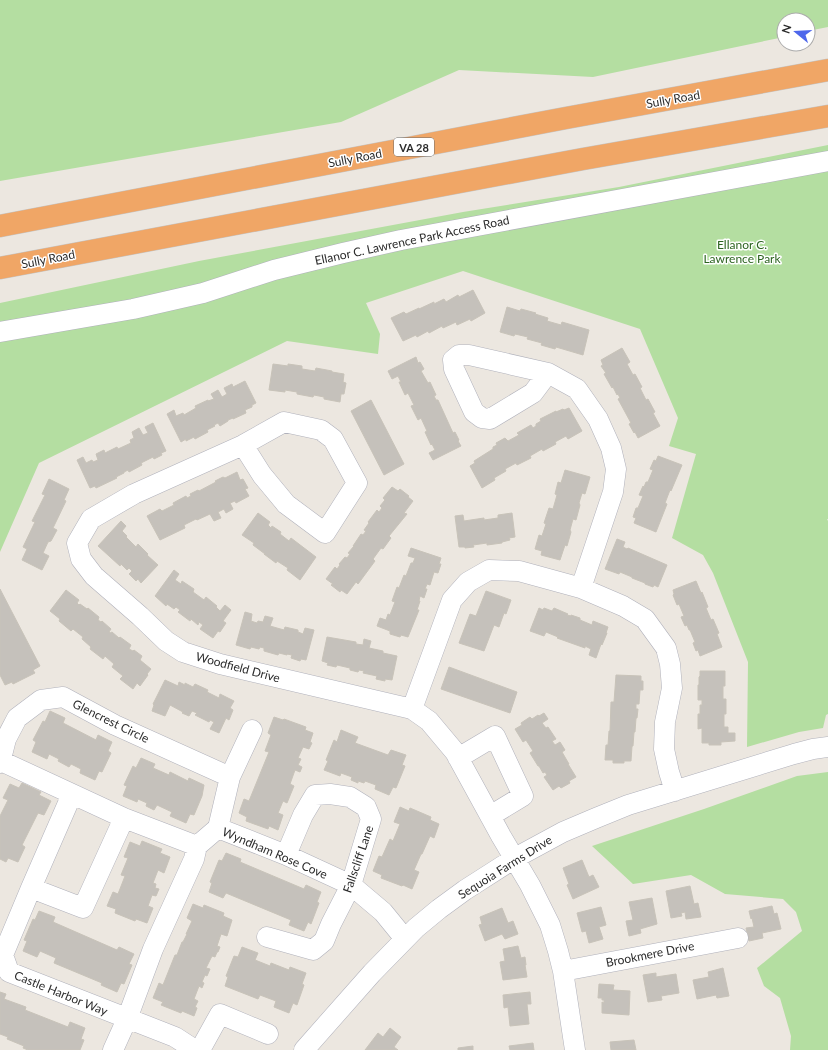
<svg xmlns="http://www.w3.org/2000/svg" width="828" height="1050" viewBox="0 0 828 1050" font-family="Lato,sans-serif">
<rect width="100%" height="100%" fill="#ece7e0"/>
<path fill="#b4dea1" d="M0 0H828V27L808 31V20H784V37L593 77 459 70 341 122 0 181Z
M828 145V519H827L828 521V714L826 715 823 728 799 732 747 747 748 662 713 573 703 555 672 538 696 454 669 446 678 418 640 329 463 271 366 303 380 334 378 354 287 341 39 463 0 552V303L199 261 463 212 619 187Z
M828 772V1050H790L791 1036 780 998 764 986 757 968 802 931 796 912 783 899 725 894 691 875 633 884 592 846 704 809 797 776Z"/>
<path fill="#c5c1bb" stroke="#c8c3b9" d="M473 290 485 313 471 321 470 319 457 325 456 322 443 328 442 326 429 333 428 331 417 337 416 335 403 341 391 318 404 312 406 314 419 308V309L434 302V304L444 299 446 302 458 295 459 297Z
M507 307 520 311 521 309 536 313 535 314 548 318 547 321 561 325 562 322 589 330 583 355 556 347 555 349 541 345 542 343 527 339 528 337 515 334 514 336 500 332Z
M622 348 630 362 627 364 633 375 635 374 642 387 640 388 646 400 648 399 655 412 653 413 660 426 638 438 635 432 634 433 629 424 631 423 618 399 620 398 618 394 617 395 613 387 612 388 604 374 606 373 601 366 603 365 601 360Z
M416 357 418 363 420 362 424 369 421 371 428 383 430 382 436 395 434 396 436 400H438L453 433 455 432 459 440 458 441 461 446 433 460 429 453 435 450 432 444 431 445 425 432 427 431 421 418 418 420 411 406 414 405 408 393 405 395 399 382H401L398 376 392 379 388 371Z
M273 364 288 366V364L302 366V369L315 371 316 368 332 371V372L344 374 343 382 346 383 344 394H341L340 402 324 399V397L314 395 313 397 297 394V392L285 390V392L269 390Z
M245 381 256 403 252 405V407L245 410 246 413 233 419V418L228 420V421L220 426 218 423 214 425 215 426 207 430 208 432 195 439 194 437 186 441V439L181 442 167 414 174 410 176 416 183 413 184 415 196 408 195 406 208 400V401L214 399 211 394 218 390 222 397 227 394 224 388 232 384 233 387Z
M371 400 404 464 384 475 351 411Z
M569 408 582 431 568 439 566 436 555 442 556 444 543 451 542 449 530 456 531 458 517 465 516 463 505 469 506 471 494 478 495 480 482 488 470 466 475 463 474 461 493 449V447L497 445 496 443 505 438 508 441 519 435 517 433 531 425 533 428 536 426V424L541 421 540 419 556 411V412L563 409 564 410Z
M153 423 166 451 161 453 162 455 154 459 153 457 141 463 142 465 129 472 128 470 124 472V473L116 477 117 478 96 488 95 486 90 488 77 460 83 457 86 463 92 460 93 462 98 460 96 454 104 450 105 453 117 447 118 449 131 443 130 440 134 438 132 432 139 428 143 435 148 433 145 427Z
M658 456 682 465 671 491 670 490 665 503 667 504 656 532 634 523 636 518 633 517 636 508H638L643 496 639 495 643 486 644 487 646 482H648L653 470 650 469 654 460 656 461Z
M565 470 590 477 585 494 582 493 579 503 580 505 576 520 573 519 570 530 571 532 567 546 565 545 560 560 541 555 542 551 535 549 539 535 542 536 546 524 544 523 549 508 553 509 557 495 555 494 558 482 561 483Z
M237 472 240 480 243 479 248 488 245 489 249 496 236 503 235 501 230 503 233 509 226 513 224 509 218 512 221 518 214 521 210 514 197 520 196 519 184 525 185 528 160 540 147 516 160 509 162 511 174 505 173 503 186 496 187 498 191 496 190 494 198 490 199 491 216 482 215 481 223 477 225 478Z
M49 479 69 489 64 500 66 501 53 528 57 530 51 541 48 542 43 553 49 556 42 570 22 560 27 549 23 547 35 522 32 521 45 495 42 494Z
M392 487 398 491 400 489 409 496 408 497 413 501 404 513 407 514 389 536 391 538 383 549 381 548 373 559 375 561 358 584 356 582 347 594 341 590 340 592 331 585 333 584 326 579 335 567 337 569 340 565 339 564 345 557 347 558 350 554 348 553 354 546H353L361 534 363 535 366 531 364 530 369 523 368 522 377 510 379 512 382 508 380 506 385 500 383 498Z
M258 513 270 522 268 525 271 528 272 526 281 532 280 534 289 541 291 538 316 557 300 580 287 570 288 568 277 561 276 563 264 554H265L253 545 254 543 242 535Z
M512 513 515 537 509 538 510 540 502 542V543L487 545V543L473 545 474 547 465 548V547H459L455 516 463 515 464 521 484 518V520L498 518V515Z
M121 521 126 526 122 531 127 536 126 537 136 547 138 544 148 554 147 555 158 565 141 583 138 579 136 581 129 574 132 571 129 568 127 570 121 564 120 566 98 546Z
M617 539 625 542 623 547 627 549 628 548 667 565 658 587 654 585 653 587 645 584V583L632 578V577L620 572 619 574 605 569Z
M411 548 441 558 439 564H441L438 573 434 572 430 585 427 584 425 589H427L424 598 420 596 419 601H420L417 610H419L408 637 401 635 400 637 390 634V631L377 626 380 618 386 620 388 614 390 615 395 602 392 601 397 587 399 588 404 575 406 576 411 563H413L415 558 408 556Z
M174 570 179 574 175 580 181 584 182 581 194 589 193 592 204 600 206 597 217 606 216 607 220 611 225 605 231 610 223 621 226 623 220 632 218 631 213 638 200 629 203 625 199 622 198 625 191 619 190 621 178 612 180 610 176 607 174 609 167 604 166 606 155 596Z
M696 581 701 593 702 592 708 607 706 608 711 620 713 619 719 633 717 634 722 647 700 656 698 650 696 651 693 643 695 642 690 630H689L687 625 685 626 681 617 684 616 679 604 677 605 673 595 674 594 673 590Z
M0 589 40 666 33 670 35 673 13 684 12 682 5 685 0 675Z
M66 590 79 600 77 603 79 605 80 604 87 609 88 608 99 617 98 620 101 622 102 621 111 629 109 632 110 633 112 632 119 638 120 637 131 645 129 649 133 651 134 650 142 656 140 660 151 669 147 674 148 675 140 686 137 683 133 689 120 679 123 676 112 667 114 664 105 656 103 659 90 649 91 647 82 639 83 637 73 629 71 631 59 621 60 619 50 611Z
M486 591 511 600 506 614 504 613 499 627 494 625 484 651 459 643 470 614 476 616Z
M539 608 543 610 544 608 552 611 554 608 568 614 567 615 571 616V615L580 618V620L592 625 593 621 608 627 606 633H607L602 645 601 644 596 658 589 655 591 649 585 646V648L557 638 558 637 546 632 544 636 530 631Z
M245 612 252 614 251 621 257 623 258 621 263 622 265 616 273 618 270 626 284 630 285 627 298 630V632L303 634 305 628 314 630 306 660 301 659 300 661 291 658 292 655 287 654V655L279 653 278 655 264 651V648L260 647 259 649 251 647 250 649 236 645Z
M327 637 356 642V644L363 645 364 639 371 641 369 648 383 651V653L397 656 392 680 385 679V681L376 679 377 676 363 673 364 671 359 670 358 672 350 670V668L337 665 336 667 327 665 328 663 322 661Z
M449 667 517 692 510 713 441 689Z
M700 671H725V686H723V699H726V714H724V727H728V733H735V741L721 742V745H709V743H702V728L698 729V714H700V705H702V700H698V685H699V677L700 676Z
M616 675 641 676V681H643V690H640L639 704H636V709H638L637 718H636L635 732H634L633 746H632L631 761H624V763H613V760H605L606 745H608L609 731H610L611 702H614Z
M165 680 178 686 179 682 185 685V683L193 687 195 684 208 690 207 692 219 698 220 694 234 701 230 708 233 710 229 720 226 718 219 733 210 729 214 722 210 720 209 722 195 715 197 713 192 711 189 716 182 713 183 712 170 705 165 716 152 711 154 705 153 704Z
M50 711 65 718 63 723 96 740 98 735 112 742 108 751 111 753 102 772 99 771 95 780 80 773 81 769 71 764 69 767 58 761 59 759 49 754 47 759 32 752 36 742 33 740 43 721 45 722Z
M544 713 548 719 542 723 546 728 548 727 556 739 552 741 555 745 560 742 565 750 562 752 569 764H568L576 777 569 781 570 783 561 788 559 786 553 790 544 777 547 775 545 772 543 773 539 766H538L530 753 533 751 526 740 523 742 515 729 522 725 521 723 530 717 532 719 538 715 539 716Z
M274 717 283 720 284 719 306 727 305 730 313 733 310 742 312 743 309 749 303 747 298 758 301 759 298 765 302 767 300 772 295 770 290 784 294 786 287 803 283 801 278 813 283 815 278 830 269 826 268 829 246 821 247 817 239 813 244 799 249 801 269 752 265 751 271 735 268 733Z
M341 730 358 737 355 743 388 755 391 750 406 755 402 765 405 766 396 788 393 787 389 795 375 789 376 785 365 781 364 783 358 781V783L351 780 352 777 341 773 340 776 324 770 328 761 326 760 334 740 337 742Z
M141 758 155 764 153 768 169 775 170 772 188 781 189 778 204 785 202 796 194 815 190 814 186 823 170 816 172 812 157 805 154 810 146 806 147 803 138 799 137 802 123 796 127 786 124 785 133 766 136 768Z
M22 783 41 792 39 795 51 801 44 815 38 813 22 845 25 847 18 862 8 858 6 862 0 859V816L8 800 3 798 10 784 19 788Z
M400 807 409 811 410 808 431 817 430 820 439 824 434 838 430 836 422 854H421L414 870 419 872 412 889 403 885 402 886 381 878 382 875 373 871 379 856 382 857 390 839 393 841 400 824 394 822Z
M142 841 162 849 160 853 170 857 164 873 158 870 153 883 156 884 155 888 159 889 156 896 152 895 148 906 153 908 147 923 136 919 135 921 115 913 116 909 107 906 113 892 118 894 125 876 121 875 128 858 124 857 130 842 140 846Z
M226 853 241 859 240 862 304 889 306 885 321 892 317 902 319 903 311 924 308 922 304 931 289 925 291 920 226 893 223 898 209 892 212 883 210 882 219 860 222 861Z
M582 860 589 877 593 875 599 887 573 899 567 885 569 884 563 868Z
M690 886 694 904 698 903 701 917 686 919 685 912 681 913 682 916 671 918 666 891Z
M652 898 657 924 640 929 641 933 629 936 626 921 633 920 629 902Z
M193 904 203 908 204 905 224 913 223 916 232 920 227 936 221 934 217 946 220 947 218 952H217L215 957 212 956 206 968 210 969 207 976 205 975 202 982 204 983 202 988 199 986 194 999 198 1001 195 1007 197 1008 194 1016 182 1011 181 1013 161 1005 163 1002 153 998 159 983 163 985 175 955H177L182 942H183L187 934H186L192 921 187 918Z
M772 906 774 914 777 913 781 929 762 933 763 938 749 941 746 928 754 927 752 918 751 919 749 911Z
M601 907 606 925 599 927 603 939 589 943 586 931 582 932 577 913Z
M502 908 508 923 513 921 518 934 505 939 502 934 485 941 479 925 482 924 480 917Z
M39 911 55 917 53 922 117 950 119 947 134 954 129 964 132 965 124 984 121 983 117 992 101 985 102 983 54 963 56 958 40 951 37 957 23 951 27 941 24 940 33 919 35 920Z
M518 946 521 958 525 957 526 965H525L527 977 503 980 500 962 505 961 503 949Z
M242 947 258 953 255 960 270 966 271 963 289 970 290 967 306 973 302 984 304 985 297 1005 293 1003 289 1013 274 1007 276 1001 260 995 258 999 225 986 228 977 226 976 234 956 238 957Z
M723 968 729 996 717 998 716 995 697 999 693 980 709 977 708 972Z
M656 973V977L676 974 679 993 661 996 662 1000 648 1002 643 975Z
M599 984 614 985 613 990 630 991 629 1015 602 1013V1002L604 1003V1000H602V998H598Z
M0 992 6 994 4 999 26 1007 25 1010 68 1027 70 1022 85 1028 81 1039 84 1040 80 1050H28L23 1048 24 1046 7 1039 8 1037 0 1034Z
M530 992 531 1004H527L529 1024 510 1026 508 1007 504 1008 503 995Z
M390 1028 401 1037 394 1047 398 1050H365L378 1033 383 1037Z
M634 1040 636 1050H611L610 1042Z
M533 1043 534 1050H510L509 1046Z
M473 1046V1050H458V1048Z"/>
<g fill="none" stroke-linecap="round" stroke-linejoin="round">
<defs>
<path id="minor" d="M0 332 133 309 203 293 274 270 343 253 401 240 828 161
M459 355H469L548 373 533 393 490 419 482 418 474 412 454 369 453 360Z
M548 373 577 389 598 419 611 448 616 469 613 492 581 588
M243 445 262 475 286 504 325 533 357 483 333 439 321 430 284 422 243 445 134 494 91 519 77 543 81 559 94 576 140 616 166 641 183 652 220 664 412 709 429 721 455 752 501 836 530 885 550 925 558 951 563 971 575 1050
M412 709 452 600 468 582 489 570 519 571 581 588 623 606 645 619 666 648 670 664 672 688 665 722 664 749 669 772 675 791
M458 758 495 736 523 796 490 816
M1 761 124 818 197 846 218 828 286 855 351 885 383 912 405 939
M0 763 6 739 17 718 41 700 63 697 115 725 230 777 218 828
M230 777 252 730
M72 794 31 888 3 955 9 972 175 1037 195 1050
M31 888 83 908 124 818
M267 937 313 950 324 941 331 924 351 885 371 819 366 807 350 797 330 794 315 795 303 815 286 855
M563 971 738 938
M113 1050 127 1019 153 949 194 859 197 846
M200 1050 220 1014 268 1034
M304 1050 372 973 416 928 439 909 465 890 515 858 563 832 596 818 628 805 794 754 813 749 828 747"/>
<path id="highway" d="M0 226 566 118 828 70
M0 268 583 159 828 116"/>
</defs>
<use href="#minor" stroke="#b0b1bb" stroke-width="21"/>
<use href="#highway" stroke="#c4c4c4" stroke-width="23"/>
<use href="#minor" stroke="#fff" stroke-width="20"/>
<use href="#highway" stroke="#f0a666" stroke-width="22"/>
</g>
<g text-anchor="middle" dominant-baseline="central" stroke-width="3" stroke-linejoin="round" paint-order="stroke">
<rect fill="#fff" stroke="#6b6b6b" stroke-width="1" x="394" y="138" width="40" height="18" rx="3"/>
<g font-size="11" font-weight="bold" fill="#2c2c2c">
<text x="414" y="147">VA 28</text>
</g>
<g font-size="12" fill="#2c2c2c" stroke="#fff">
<text transform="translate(673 99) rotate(-10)">Sully Road</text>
<text transform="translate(355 158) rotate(-11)">Sully Road</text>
<text transform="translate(412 240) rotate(-12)">Ellanor C. Lawrence Park Access Road</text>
<text transform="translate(48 259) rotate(-11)">Sully Road</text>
<text transform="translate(238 667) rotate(15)">Woodfield Drive</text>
<text transform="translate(111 721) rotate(26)">Glencrest Circle</text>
<text transform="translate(275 853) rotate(23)">Wyndham Rose Cove</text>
<text transform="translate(358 859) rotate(-71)">Fallscliff Lane</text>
<text transform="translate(505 867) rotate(-32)">Sequoia Farms Drive</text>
<text transform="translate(650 954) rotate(-11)">Brookmere Drive</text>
<text transform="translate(61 993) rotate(22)">Castle Harbor Way</text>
</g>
<g font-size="12" fill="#2d6421" stroke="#fff">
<text x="742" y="244">Ellanor C.<tspan x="742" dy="14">Lawrence Park</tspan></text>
</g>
</g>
<g transform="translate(796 32) rotate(288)"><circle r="19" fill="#ffffff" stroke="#ababab"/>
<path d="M0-3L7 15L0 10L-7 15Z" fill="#4e67eb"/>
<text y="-6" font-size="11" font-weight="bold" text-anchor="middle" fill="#2c2c2c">N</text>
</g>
</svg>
